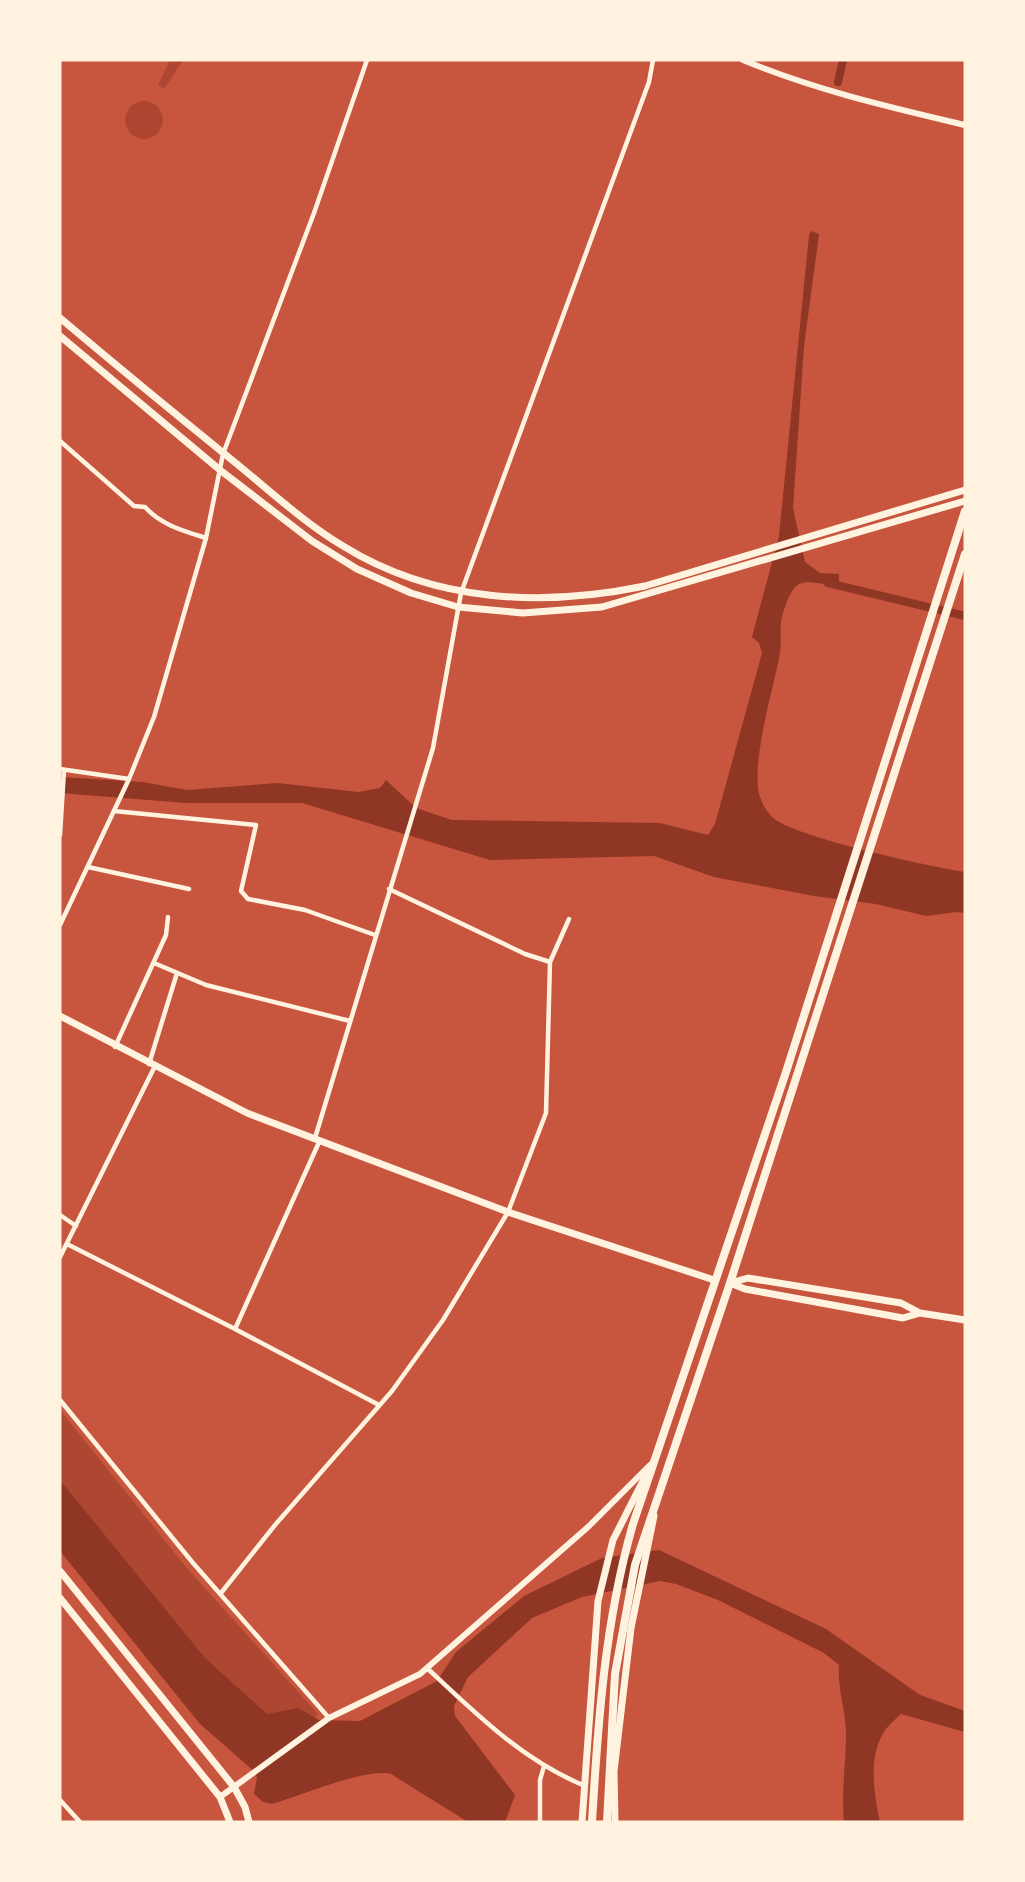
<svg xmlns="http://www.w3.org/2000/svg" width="1025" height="1882" viewBox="0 0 1025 1882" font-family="Mulish,sans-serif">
<rect width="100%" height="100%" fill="#c8553d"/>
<path fill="#ae4732" d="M170 60H183L164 89 158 85Z
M125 120a19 19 0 1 1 38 0a19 19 0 1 1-38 0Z
M60 1410 186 1567 318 1714 314 1719 266 1717 201 1656 60 1484Z"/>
<path fill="#8f3625" d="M811 231 819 234 804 346 793 508 805 562 820 573 839 574V588C827 585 805 577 795 587 789 594 784 608 782 617 779 629 782 641 780 653 773 690 754 752 758 788 759 798 765 810 772 817 793 837 931 867 965 872V913L957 912 926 916 876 904 814 896 714 877 654 856 490 860 302 803H186L60 793V777L143 782 187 790 278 783 358 792 380 788 386 780 416 808 452 820 660 823 708 835 715 824 762 653 759 643 752 637 779 536 809 235Z
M60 1480 205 1658 267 1714 298 1708 319 1720 360 1721 437 1681 456 1652 524 1596 602 1558 659 1550 826 1629 920 1695 965 1711V1732L901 1714C896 1719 888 1725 884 1732 868 1756 874 1795 880 1822H844C841 1792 846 1764 846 1734 846 1710 837 1689 839 1665L824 1653 718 1600 676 1584 660 1581 582 1597 532 1618 468 1677 454 1706 455 1716 515 1795 505 1822H468L391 1774C367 1767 300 1796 272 1804L263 1802 254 1794 257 1778 255 1772 200 1724 60 1551Z"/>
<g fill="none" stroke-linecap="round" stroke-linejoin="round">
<path stroke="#8f3625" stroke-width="8" d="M838 82 843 60
M828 583 965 616"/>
<path stroke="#fff3e0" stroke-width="4.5" d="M60 441 134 506 145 507C161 525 184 531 206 538
M60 769 129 779
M114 811 256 825 241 891 248 899 305 910 375 935
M60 835 64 770
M88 867 189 889
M389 889 525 954 550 962
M60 925 129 779 154 717 206 538 223 454 314 213 367 60
M154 963 206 985 350 1021
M115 1047 166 935 168 917
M149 1064 177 973
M315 1138 433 748 461 593 649 82 653 60
M320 1140 235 1329 379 1405
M60 1215 76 1226
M67 1244 235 1329
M60 1257 155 1066
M60 1400 193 1563 329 1718
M221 1593 275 1525 392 1391 443 1320 508 1212 546 1113 550 962 569 919
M427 1668C475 1713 522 1760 585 1786
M60 1800 80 1822
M540 1822V1780L544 1766"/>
<path stroke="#fff3e0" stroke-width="6" d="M743 60C815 90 889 107 965 125
M220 1797 329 1718 420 1674 588 1527 650 1465"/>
<path stroke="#fff3e0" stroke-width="7" d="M60 318C117 366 174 413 232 460 268 489 303 522 343 546 435 603 543 607 645 586L965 490
M60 336 220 470 312 541 357 569 411 593 458 607 523 613 602 607 965 501
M60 1016 247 1113 508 1212 714 1280
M730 1283 748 1278 901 1303 920 1313 965 1320
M730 1283 745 1289 903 1318 920 1313
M60 1571 234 1787 245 1807 249 1822
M60 1598 220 1797 230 1822
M582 1822 598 1601 613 1540 650 1467
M615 1822 614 1771 631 1628 654 1516"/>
<path stroke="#fff3e0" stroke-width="8" d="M592 1822C598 1721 605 1621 633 1524L786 1072 965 511
M607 1822 615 1674 635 1565 730 1283 965 554"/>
</g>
<rect width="1025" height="1882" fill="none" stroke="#fff3e0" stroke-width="123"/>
</svg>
